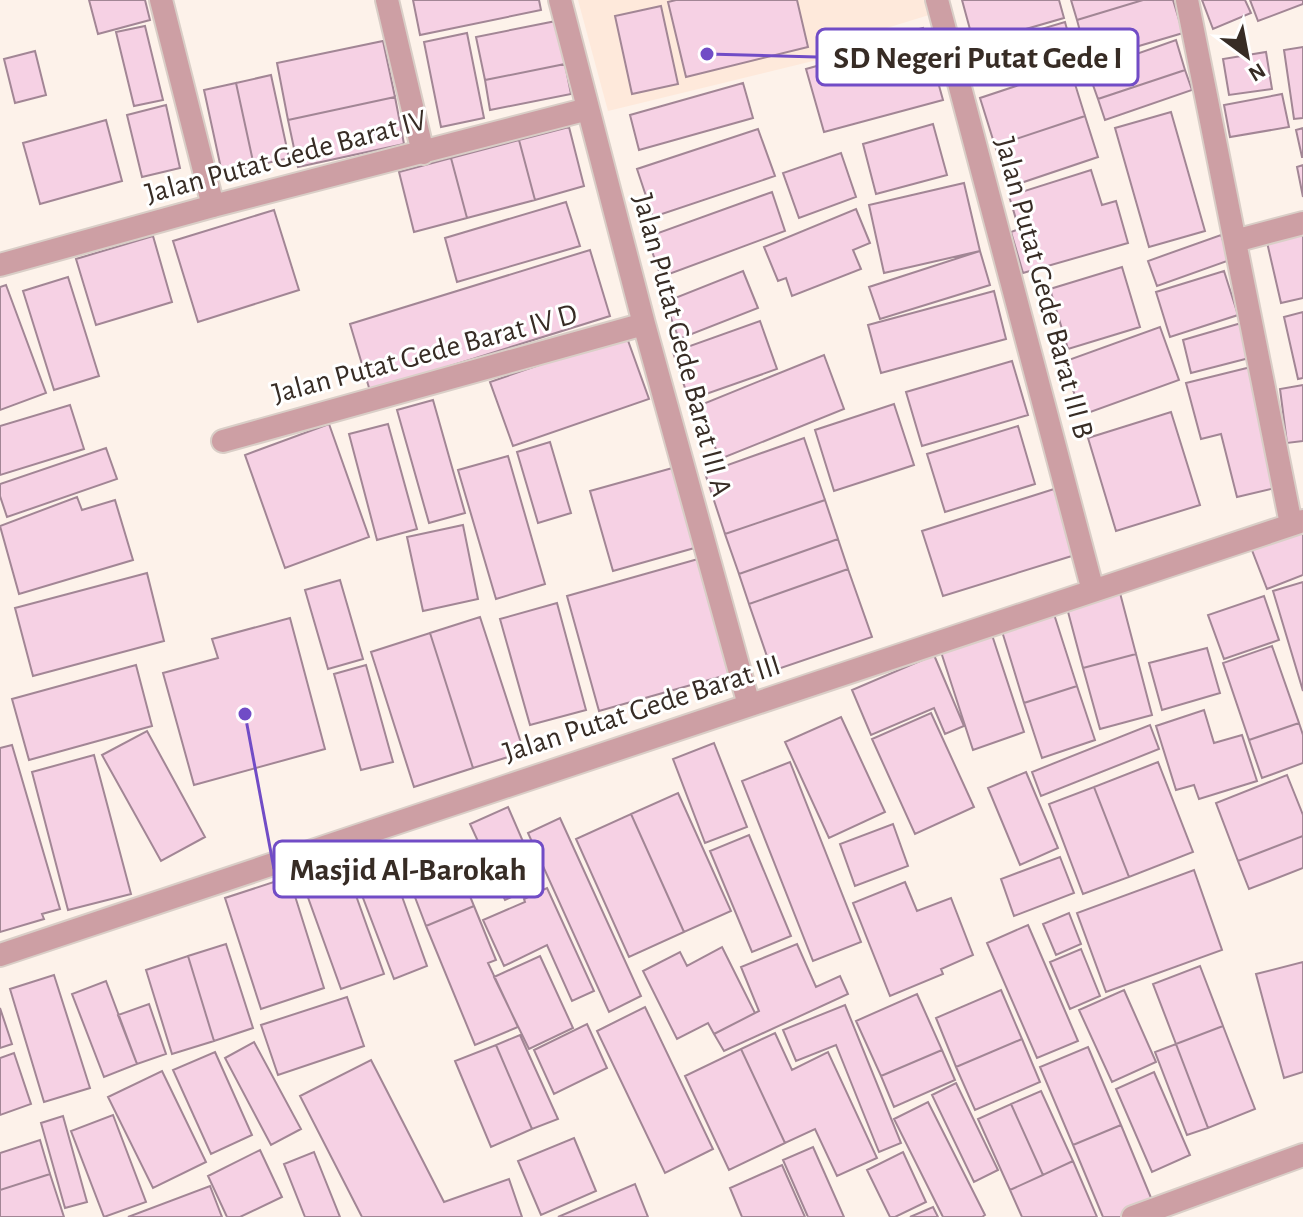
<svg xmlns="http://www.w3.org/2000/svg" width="1303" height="1217" viewBox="0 0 1303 1217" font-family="'Alegreya Sans',sans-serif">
<rect width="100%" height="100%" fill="#fdf2ea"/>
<path fill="#fee9db" d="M578 0H925L929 15 825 47 817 60 608 111Z"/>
<path fill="#f6d1e4" stroke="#a28695" stroke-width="2" d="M89 0H145L150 20 98 34Z
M413 0H539L541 10 420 35Z
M676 0H797L808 47 686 77 668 2Z
M962 0H1059L1064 18 974 44Z
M1071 0H1143L1077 20Z
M1143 0H1173L1183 33 1088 61 1077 20Z
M1202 0H1245L1251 13 1213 29Z
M1250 0H1303V4L1258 21Z
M661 6 678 84 632 94 615 16Z
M556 21 565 64 485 80 476 37Z
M1065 22 1074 55 986 80 977 48Z
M145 26 163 100 134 106 116 32Z
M923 28 943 100 824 132 806 69 831 62 829 53Z
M467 33 484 118 441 127 424 42Z
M1176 40 1185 70 1098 99 1088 71Z
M383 41 395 97 288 120 277 63Z
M1303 47V118L1294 119 1284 50Z
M35 51 46 95 15 103 4 59Z
M1266 52 1272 89 1229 95 1223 59Z
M565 64 571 94 490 110 485 80Z
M1070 68 1085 116 995 146 980 98Z
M1185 70 1192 90 1105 120 1098 99Z
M271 75 289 158 254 166 236 83Z
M236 83 254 166 222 173 204 90Z
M743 83 753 118 639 150 630 115Z
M1282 94 1289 127 1230 137 1224 105Z
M395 97 404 144 298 167 288 120Z
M166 105 180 168 142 177 127 115Z
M1171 112 1205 231 1149 247 1115 128Z
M1085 116 1098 157 1009 187 995 146Z
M106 120 122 181 40 204 23 143Z
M933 124 947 175 876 194 863 144Z
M569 127 584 186 535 200 519 140Z
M1303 128V157H1302L1296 130Z
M758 129 775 176 653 217 637 169Z
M519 140 535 200 467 218 451 158Z
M841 153 856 197 799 218 783 173Z
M451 158 467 218 414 232 399 172Z
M1303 165V197L1297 167Z
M1091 170 1102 205 1116 201 1128 243 1023 273 1011 232 1019 229 1009 196Z
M964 183 980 251 884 273 869 205Z
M772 192 785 231 661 277 647 237Z
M566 202 580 246 457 282 445 238Z
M856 209 870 243 853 250 861 269 792 296 786 278 778 281 764 247Z
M274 210 299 290 198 322 173 241Z
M1303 230V298L1281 303 1266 238Z
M1221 235 1230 260 1157 286 1148 261Z
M153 236 172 302 96 325 76 259Z
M590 250 610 316 370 391 350 324Z
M980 251 990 285 880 319 869 287Z
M1122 267 1140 327 1068 349 1050 289Z
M743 271 758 308 679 339 665 302Z
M1224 271 1238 315 1170 337 1156 292Z
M68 277 99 376 54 390 23 291Z
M6 285 46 393 0 410V287Z
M994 291 1006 339 881 373 868 325Z
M1303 312V378L1298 379 1284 317Z
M760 321 777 369 689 400 673 352Z
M1248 321 1257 356 1191 373 1183 340Z
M1160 327 1179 380 1082 415 1063 362Z
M626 335 649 399 513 446 490 382Z
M824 355 844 409 720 459 698 406Z
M1012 361 1028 415 922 446 906 392Z
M1255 366 1279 487 1237 497 1221 434 1201 439 1186 383Z
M1303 385V441L1287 443 1280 389Z
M433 400 465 513 429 523 397 410Z
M894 404 914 465 834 491 815 430Z
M70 405 84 449 0 475V426Z
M1171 412 1200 505 1116 531 1088 438Z
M329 424 369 537 285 568 245 455Z
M388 424 417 529 377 540 349 434Z
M1018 426 1035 484 945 512 927 454Z
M804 438 825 500 725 534 705 473Z
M550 442 571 513 538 523 517 452Z
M106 448 117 479 7 517 0 496V484Z
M508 456 545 584 496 599 458 470Z
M676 467 698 547 613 571 590 491Z
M1054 489 1075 555 943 596 922 531Z
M77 497 82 510 115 500 133 560 19 594 0 526Z
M825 500 838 539 739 574 725 534Z
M463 525 478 599 423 611 407 537Z
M1303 526V575L1267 589 1250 545Z
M838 539 848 569 749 604 739 574Z
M698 559 730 674 599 711 567 596Z
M848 569 872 637 772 671 749 604Z
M147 573 164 641 33 676 15 608Z
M340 580 363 659 328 669 305 590Z
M1303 582V691L1273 591Z
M1120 593 1136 654 1083 668 1067 608Z
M1264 596 1279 640 1224 659 1208 615Z
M557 603 586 710 530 725 500 619Z
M1053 611 1077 686 1024 703 1001 628Z
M480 617 524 752 473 768 430 633Z
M290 618 325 749 194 785 163 673 218 658 212 639Z
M430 633 473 768 414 787 371 652Z
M992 635 1024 732 973 750 941 652Z
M1272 646 1299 723 1249 740 1223 663Z
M1207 648 1220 693 1162 710 1149 663Z
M1136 654 1152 715 1100 729 1083 668Z
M934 655 964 726 945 734 934 708 871 735 852 690Z
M136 665 152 726 29 760 12 699Z
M366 665 393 762 361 770 334 674Z
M1077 686 1095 740 1042 758 1024 703Z
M1204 710 1214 743 1242 735 1257 781 1199 799 1194 785 1176 790 1156 726Z
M931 713 974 807 915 834 872 739Z
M841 717 885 812 829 838 785 742Z
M1299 723 1303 735V763L1262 778 1249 740Z
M1150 725 1159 749 1041 796 1032 772Z
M147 731 205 837 161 861 102 755Z
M714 743 747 827 705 843 673 759Z
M12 745 60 909 42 914 44 919 0 932V748Z
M94 755 131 894 68 910 32 772Z
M790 762 861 942 813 961 742 781Z
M1158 762 1193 852 1129 877 1094 787Z
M1026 772 1058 848 1020 865 988 788Z
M1287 775 1303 815V836L1238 861 1216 803Z
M1094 787 1129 877 1083 894 1049 804Z
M678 793 731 911 684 932 631 814Z
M508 807 541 883 505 900 470 824Z
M631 814 684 932 629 957 576 839Z
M560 818 641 996 609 1012 528 833Z
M893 824 908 866 855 886 840 844Z
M749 835 791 936 752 952 710 851Z
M1303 836V868L1249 889 1238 861Z
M452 852 474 906 426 926 405 871Z
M1060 857 1074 893 1014 916 1001 879Z
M344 862 384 974 341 989 301 878Z
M1194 870 1222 950 1106 992 1077 913Z
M289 877 324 988 261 1009 225 898Z
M395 877 427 966 394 979 360 890Z
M905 882 917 911 951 898 973 955 941 969 943 974 890 996 853 903Z
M547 888 594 991 572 1001 547 945 504 966 483 920 525 902 524 899Z
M474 906 496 960 488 963 518 1027 475 1045 426 926Z
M1069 913 1081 944 1056 955 1043 924Z
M1028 925 1078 1041 1037 1058 987 943Z
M226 944 253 1028 214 1041 188 956Z
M797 944 816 987 840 976 848 994 724 1051 714 1034 759 1011 741 967Z
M722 947 755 1013 714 1034 708 1023 677 1039 643 971 680 952 687 966Z
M1081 949 1100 996 1070 1009 1050 962Z
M188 956 214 1041 172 1054 146 970Z
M540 956 573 1028 529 1049 494 977Z
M1303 962V1072L1284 1078 1256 974Z
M1200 966 1223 1026 1176 1044 1153 984Z
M54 975 90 1088 44 1102 10 989Z
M106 981 137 1064 104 1077 72 994Z
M1001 990 1022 1039 956 1067 936 1018Z
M1124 990 1156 1062 1112 1082 1079 1010Z
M917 994 942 1050 881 1076 856 1021Z
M347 997 364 1046 278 1075 261 1025Z
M149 1004 166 1054 137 1064 118 1015Z
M845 1005 901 1143 879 1152 836 1045 796 1061 783 1030Z
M645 1007 713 1149 665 1173 597 1031Z
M0 1008 12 1044 0 1048Z
M587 1024 607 1068 554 1094 534 1050Z
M1223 1026 1255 1109 1208 1128 1176 1044Z
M775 1033 792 1070 828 1052 877 1158 837 1176 815 1129 785 1143 741 1049Z
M520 1035 558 1119 532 1129 496 1045Z
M1022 1039 1040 1082 975 1110 956 1067Z
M254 1042 301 1129 271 1145 225 1058Z
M1176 1044 1208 1128 1187 1135 1155 1052Z
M496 1045 532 1129 491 1147 455 1061Z
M1088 1047 1121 1125 1073 1145 1040 1067Z
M741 1049 785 1143 729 1170 685 1076Z
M942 1050 955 1080 894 1107 881 1076Z
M215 1052 252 1135 211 1154 173 1070Z
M14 1053 31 1104 0 1115V1058Z
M371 1060 444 1202 509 1179 522 1217H362L300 1096Z
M162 1071 206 1162 153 1188 108 1097Z
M1154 1072 1190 1155 1152 1172 1116 1089Z
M956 1083 998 1170 974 1182 932 1095Z
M1041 1091 1073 1161 1043 1175 1011 1104Z
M928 1102 985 1215 982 1217H943L894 1119Z
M1011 1104 1043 1175 1010 1190 978 1119Z
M113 1115 146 1202 104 1217 71 1131Z
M63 1116 87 1202 65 1208 41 1123Z
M1121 1125 1154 1205 1127 1217H1103L1073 1145Z
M574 1138 596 1191 541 1215 518 1161Z
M40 1140 50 1174 0 1190V1153Z
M813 1147 844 1217H808L783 1160Z
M260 1150 282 1197 240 1217H227L208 1176Z
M314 1152 340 1217H305L284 1164Z
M903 1152 926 1202 895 1217H890L867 1170Z
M1073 1161 1097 1217H1022L1010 1190Z
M782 1165 805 1217H742L730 1188Z
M50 1174 64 1217H0V1190Z
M635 1184 648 1217H558Z
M210 1186 222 1217H128Z
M933 1207 938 1217H910Z"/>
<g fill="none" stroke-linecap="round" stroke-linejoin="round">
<defs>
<path id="minor" d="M161 0 213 206
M387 0 423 153
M560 0 644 324 749 705
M937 0 1093 591
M1187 0 1291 524
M1235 241 1303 223
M0 265 213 206 588 109
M223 441 644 324
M0 955 1303 521
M1133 1217 1303 1155"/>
</defs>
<use href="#minor" stroke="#d9cec7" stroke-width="26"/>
<use href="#minor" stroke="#cd9fa4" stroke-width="22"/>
</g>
<g text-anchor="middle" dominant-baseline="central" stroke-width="6" stroke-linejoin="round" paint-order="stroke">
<g font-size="30" fill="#372c25" stroke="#fff">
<text transform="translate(286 157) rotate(-15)">Jalan Putat Gede Barat IV</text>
<text transform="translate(1044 288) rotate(75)">Jalan Putat Gede Barat III B</text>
<text transform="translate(682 345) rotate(75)">Jalan Putat Gede Barat III A</text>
<text transform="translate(425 354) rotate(-15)">Jalan Putat Gede Barat IV D</text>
<text transform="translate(642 709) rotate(-18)">Jalan Putat Gede Barat III</text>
</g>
</g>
<path fill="none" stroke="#714cc6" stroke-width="3" d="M707 54L817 57M245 714L274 869"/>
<g fill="#714cc6" stroke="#fff" stroke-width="3">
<circle cx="707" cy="54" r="8"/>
<circle cx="245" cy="714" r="8"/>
</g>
<g fill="#fff" stroke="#714cc6" stroke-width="3">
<rect x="817" y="29" width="321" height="56" rx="8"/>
<rect x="274" y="841" width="269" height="56" rx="8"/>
</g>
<g font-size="32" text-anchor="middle" font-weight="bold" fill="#372c25">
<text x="978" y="68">SD Negeri Putat Gede I</text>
<text x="408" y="880">Masjid Al-Barokah</text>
</g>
<g transform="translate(1247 56) rotate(148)" stroke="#ffffff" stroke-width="6" paint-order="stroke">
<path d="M0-6L14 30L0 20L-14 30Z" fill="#372c25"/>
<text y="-12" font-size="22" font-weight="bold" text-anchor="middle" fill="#372c25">N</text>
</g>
</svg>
